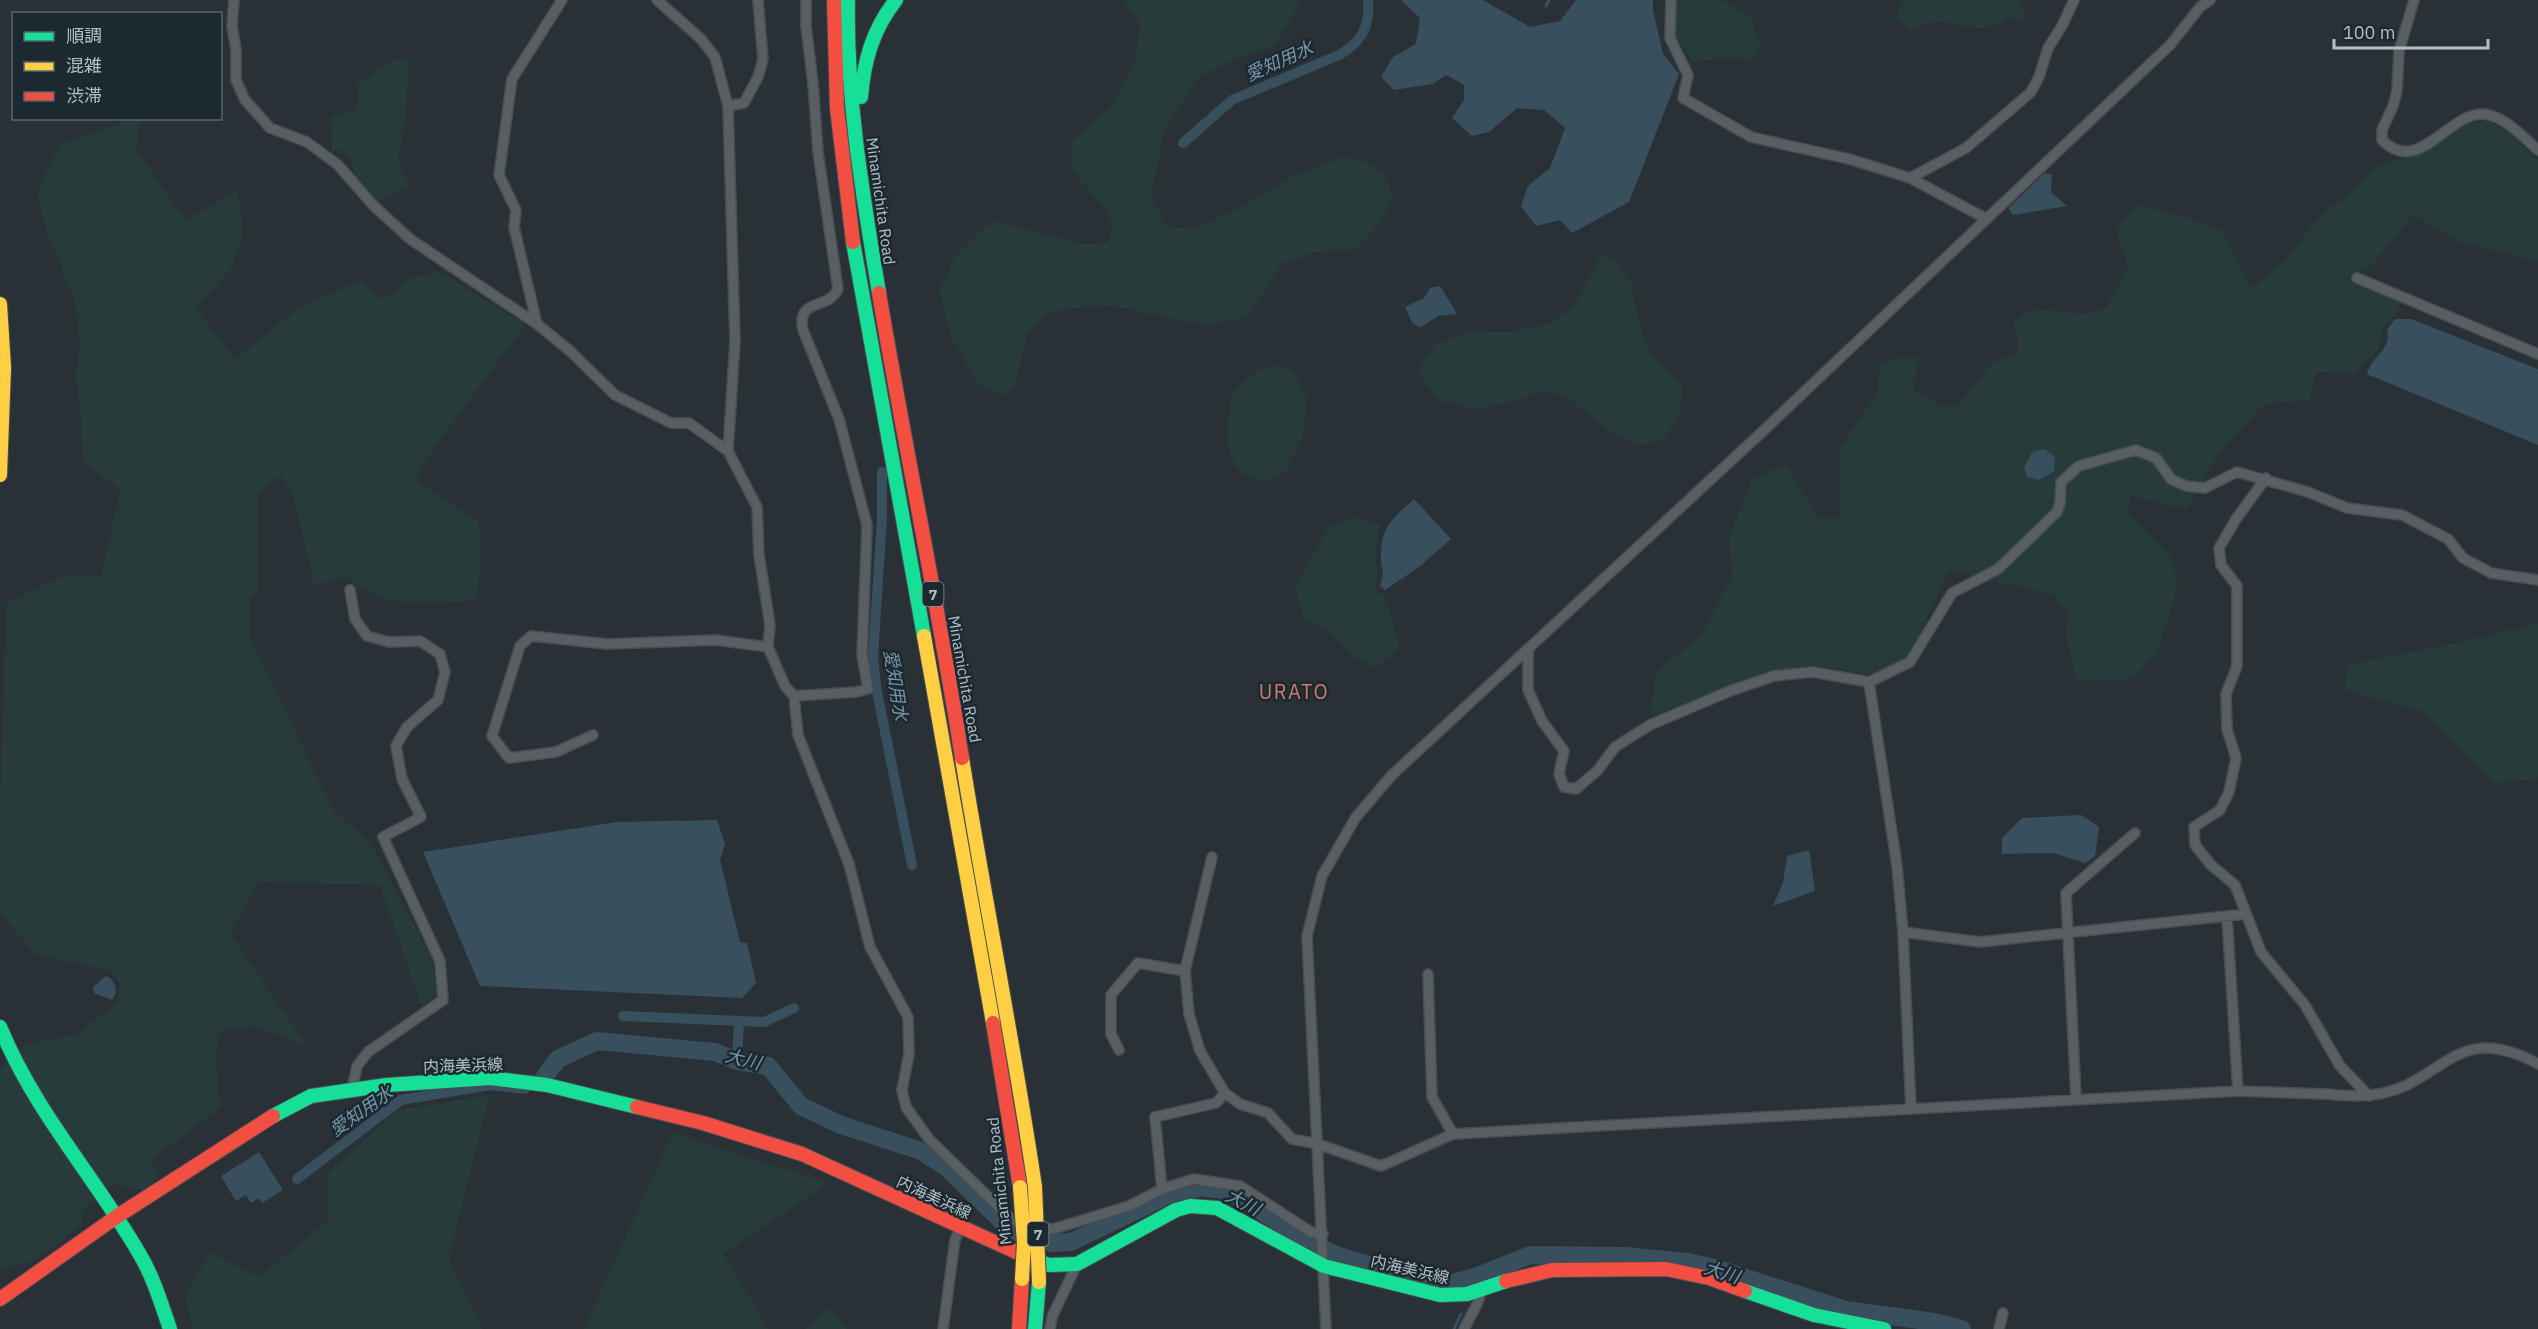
<svg xmlns="http://www.w3.org/2000/svg" width="2538" height="1329" viewBox="0 0 2538 1329" font-family="'IBM Plex Sans','Noto Sans JP',sans-serif">
<rect width="100%" height="100%" fill="#293136"/>
<path fill="#273c3a" d="M1124 0H1300V4L1274 45 1228 62 1197 79 1164 131 1151 196 1167 227 1194 229 1237 209 1293 176 1343 157 1365 161 1385 173 1393 197 1379 224 1354 250 1315 252 1281 264 1248 317 1205 325 1113 306 1070 308 1045 315 1027 335 1014 390 1000 395 978 384 951 337 939 292 956 255 993 220 1081 244 1107 243 1114 227 1105 209 1072 170 1071 142 1112 105 1135 62 1140 24Z
M1676 0H1722L1751 17 1760 46 1753 60 1726 57 1693 62 1675 35Z
M1902 0H2019L2025 11 2023 21 2008 17C1979 40 1961 19 1933 22 1926 22 1917 29 1911 32L1896 19Z
M409 57 405 123 398 160 409 186 377 202 356 176 350 157 342 150 332 152 331 116 357 110V84L391 61Z
M125 119H141L136 149 186 221 237 189 243 234 230 270 195 308 235 359 299 308 362 280 383 300 411 278 441 272 525 325 418 470 421 484 479 521 480 573 476 599 462 602 385 601 347 578 314 585 294 498 281 475 258 494V589L250 600 249 635 333 810 370 842 432 959 437 996 421 1005 380 885 259 882 230 932 307 1047 254 1026 220 1031 216 1057 220 1107 151 1160 159 1178 143 1191 115 1183 84 1208 80 1227 33 1261 2 1268 0 1272V1069L26 1044 77 1034 116 1004 121 985 110 971 36 954 0 914V815L6 604 60 577H100L121 490 83 462 80 404 75 375 80 348 75 301 46 229 37 192 60 144 114 127Z
M2487 121 2501 127 2538 159V261L2460 242 2413 215 2371 266 2352 273V282L2401 303 2396 314 2382 328 2380 348 2366 360 2355 374 2317 372 2309 400 2264 404 2217 455 2187 509 2131 496 2127 512 2171 556 2178 584 2167 624 2155 655 2132 679 2076 681 2066 636 2068 613 2053 595 1949 570 1908 659 1868 674 1814 665 1774 671 1650 716 1656 672 1702 635 1732 576 1729 538 1752 479 1786 465 1819 519 1840 517 1839 448 1876 396 1881 362 1918 355 1914 391 1944 407 1958 406 1992 363 2016 354 2019 344 2013 323C2034 301 2057 313 2082 314 2090 314 2099 310 2106 308L2128 267 2115 229 2137 205 2183 216 2222 230 2251 289 2286 259 2323 213 2343 199 2376 166 2427 151 2467 124Z
M1601 255 1619 263 1631 283 1639 322 1650 355 1682 384 1680 413 1663 440 1638 445 1606 429 1566 396 1542 391 1520 400 1476 409 1438 400 1418 371 1436 344 1470 331 1509 332 1552 323 1575 304Z
M1276 365 1293 372 1307 398 1302 438 1286 470 1265 482C1259 480 1251 478 1246 475 1220 456 1228 421 1232 393L1259 369Z
M1355 518 1380 525 1375 557 1378 572 1375 590 1385 596 1400 648 1375 667 1355 657 1329 630 1304 619 1295 588 1329 527Z
M2538 623V779L2495 783 2423 711 2345 691 2347 665 2463 642Z
M490 1095 449 1260 482 1329H192L185 1293 211 1253 259 1277 329 1220 327 1174 398 1110Z
M673 1132 828 1183 723 1254 769 1329H584Z
M829 1308 847 1329H805Z"/>
<path fill="#384f5d" d="M1401 0H1483L1530 27 1560 21 1576 0H1653V10L1663 54 1679 74 1629 202 1572 233 1560 220 1536 226 1521 206 1528 186 1550 168 1565 128 1544 110 1517 108 1489 132 1472 136 1452 118 1464 100V85L1446 75 1432 84 1394 90 1381 77 1393 57 1416 44 1420 18Z
M2045 173 2052 175 2051 192 2067 206 2013 215 2008 208Z
M1440 286 1457 314 1438 316 1421 327 1413 324 1405 307 1424 298 1430 288Z
M2395 319H2411L2538 369V445L2367 374C2371 356 2392 350 2387 330Z
M2044 449 2055 457 2054 471 2039 480 2027 477 2024 468 2032 452Z
M1414 499 1451 539 1419 567 1385 590 1380 586C1386 567 1380 569 1381 554 1382 524 1394 518 1414 499Z
M2081 815 2099 827 2095 856 2085 863 2053 853 2002 854V838L2022 818Z
M717 820 725 844 720 860 740 942 747 943 756 983 742 998 480 986 423 852 617 822Z
M1809 850 1815 891 1773 906 1783 882 1787 856Z
M106 976C116 980 119 992 112 1000L94 993 93 987Z
M259 1152 283 1190 262 1203 259 1198 251 1203 246 1195 236 1201 221 1176Z"/>
<g fill="none" stroke-linecap="round" stroke-linejoin="round">
<path stroke="#384f5d" stroke-width="3" d="M1546 6 1549 0
M1454 1329 1461 1314"/>
<path stroke="#384f5d" stroke-width="10" d="M1183 143 1232 100 1339 55C1362 42 1370 27 1368 0
M882 472V519L873 656 876 687 912 865
M623 1016 764 1022 794 1008
M737 1061 739 1021
M297 1179 401 1100 490 1085 525 1089"/>
<path stroke="#384f5d" stroke-width="18" d="M545 1076 558 1059 597 1041 715 1052 737 1061 768 1066 801 1106 841 1125 921 1151 945 1166 1012 1231 1052 1243 1071 1242 1169 1195 1201 1187 1222 1190 1242 1199 1313 1244 1336 1255 1389 1271 1449 1284 1475 1277 1530 1255 1625 1256 1688 1262 1715 1268 1846 1310 1934 1322 1962 1329"/>
<defs>
<path id="street" d="M234 0 232 26 236 50V80L245 100 270 128 307 142 338 165 373 205 410 239 537 324 569 350 615 395 671 423H689L728 451 757 507 759 555 770 625 768 647 785 686 794 696 798 735 849 864 870 947 908 1017 909 1054 902 1090 906 1107 929 1139 1011 1219 1022 1224
M657 0 701 39 715 57 728 106 735 341 728 451
M1671 0 1670 38 1688 75 1683 98 1751 137 1849 159 1910 178 1985 218
M2414 0 2399 51 2397 91 2393 106 2382 130V140C2420 179 2452 105 2489 115 2507 119 2524 138 2538 150
M728 106 744 103 758 77 763 59 758 0
M1910 178 1966 148 2031 92 2039 77 2048 48 2062 26 2074 0
M2357 278 2538 354
M537 324 514 227 516 210 499 175 512 79 562 0
M2266 478 2236 519 2219 548 2221 565 2237 586V666L2226 694 2227 729 2236 758 2229 792 2220 810 2194 827 2195 845 2211 865 2235 885 2261 952 2305 1005 2340 1066 2369 1096
M350 590 355 619 367 636 389 642 420 641 440 654 445 672 438 700 407 727 396 746 402 779 421 817 383 837 440 961 443 1000 368 1052 357 1066 352 1090
M1528 650V690L1542 721 1564 751 1559 774 1564 787 1576 789 1598 770 1615 747 1650 725 1730 691 1774 676 1813 672 1869 682 1910 662 1952 593 1998 569 2057 512 2060 503 2061 482 2079 466 2136 450 2156 458 2171 479 2186 486 2205 488 2237 472 2308 492 2347 508 2402 515 2448 539 2463 558 2491 573 2538 580
M1869 682 1897 866 1903 932 1911 1109
M794 696 856 692 868 689 862 655 867 525 839 419 803 330C796 297 828 311 838 289L818 152 813 83 806 26V0
M593 735 556 752 509 758 492 736 520 646 531 636 607 644 716 640 768 647
M1212 857 1185 971 1189 1014 1200 1051 1225 1093 1240 1104 1268 1113 1292 1139 1318 1144 1381 1166 1453 1134 2238 1091C2267 1092 2296 1093 2325 1094 2340 1095 2356 1097 2371 1095 2443 1088 2452 1017 2538 1064
M2227 917 2238 1091
M1903 932 1980 942 2246 914
M1428 974 1432 1097 1453 1134
M1119 1050 1111 1034V995L1138 963 1185 971
M2076 1099 2066 893 2135 833
M1162 1189 1155 1117 1216 1103 1225 1093
M1035 1228 1053 1229 1086 1219 1129 1206 1162 1189 1194 1179 1240 1186 1311 1232 1323 1234
M943 1329 955 1240 960 1228
M1050 1329 1052 1317 1077 1264
M1326 1329 1307 936 1322 876 1356 817 1392 775 1762 432 2170 45 2200 7 2210 0
M1464 1329 1478 1302 1482 1289
M1999 1329 2003 1313"/>
<path id="fast" d="M848 0C846 99 863 196 879 293
M861 97C864 60 873 29 896 0
M853 242 924 636
M0 1027C36 1114 93 1174 139 1253 153 1276 161 1303 170 1329
M273 1116 311 1096 387 1085 490 1078 547 1085 637 1107
M1027 1257 1049 1265 1077 1264 1176 1210 1190 1206 1217 1208 1324 1266 1440 1295 1467 1294 1506 1281
M1745 1291 1814 1315 1884 1329
M1035 1329 1039 1282"/>
<path id="slow" d="M0 304 4 368 0 475
M924 636 993 1023
M962 758C985 902 1014 1044 1035 1187"/>
<path id="jam" d="M834 0 837 108 853 242
M879 293C905 448 938 603 962 758
M993 1023 1020 1187
M637 1107 703 1123 802 1154 1027 1257
M1506 1281 1552 1270 1666 1269 1709 1278 1745 1291
M0 1299 116 1217 273 1116
M1019 1329 1022 1279"/>
</defs>
<use href="#street" stroke="#474d51" stroke-width="12"/>
<use href="#fast" stroke="#474d51" stroke-width="16"/>
<use href="#slow" stroke="#474d51" stroke-width="16"/>
<use href="#jam" stroke="#474d51" stroke-width="16"/>
<use href="#street" stroke="#585f63" stroke-width="9"/>
<use href="#fast" stroke="#16e098" stroke-width="14"/>
<use href="#slow" stroke="#ffcf43" stroke-width="14"/>
<use href="#jam" stroke="#f24e42" stroke-width="14"/>
<defs>
<path id="slow-bridge" d="M1020 1187 1024 1243 1022 1279
M1035 1187 1039 1282"/>
</defs>
<use href="#slow-bridge" stroke="#464d51" stroke-width="16" stroke-linecap="butt"/>
<use href="#slow-bridge" stroke="#ffcf43" stroke-width="14"/>
</g>
<g text-anchor="middle" dominant-baseline="central" stroke-width="5" stroke-linejoin="round" paint-order="stroke">
<g fill="#1d2930" stroke="#869299" stroke-width="1.5">
<rect x="922.5" y="582" width="21" height="24" rx="4.5"/>
<rect x="1027.5" y="1222" width="21" height="24" rx="4.5"/>
</g>
<g font-size="15" font-weight="bold" fill="#b3bfc6">
<text x="933" y="594">7</text>
<text x="1038" y="1234">7</text>
</g>
<g font-size="16" fill="#b3bfc6" stroke="#1d2930">
<text transform="translate(881 201) rotate(82)">Minamichita Road</text>
<text transform="translate(965 679) rotate(80)">Minamichita Road</text>
<text transform="translate(463 1065) rotate(-2)">内海美浜線</text>
<text transform="translate(999 1181) rotate(-96)">Minamichita Road</text>
<text transform="translate(934 1197) rotate(25)">内海美浜線</text>
<text transform="translate(1410 1269) rotate(13)">内海美浜線</text>
</g>
<g font-size="18" font-style="italic" fill="#7596a9" stroke="#1d2930">
<text transform="translate(1279 61) rotate(-24)">愛知用水</text>
<text transform="translate(896 685) rotate(81)">愛知用水</text>
<text transform="translate(743 1059) rotate(14)">大川</text>
<text transform="translate(361 1111) rotate(-35)">愛知用水</text>
<text transform="translate(1243 1202) rotate(27)">大川</text>
<text transform="translate(1722 1272) rotate(17)">大川</text>
</g>
<g font-size="20" letter-spacing="1.5" fill="#cf7d66" stroke="#1d2930">
<text x="1294" y="691">URATO</text>
</g>
</g>
<rect x="12" y="12" width="210" height="108" fill="#1d2930" stroke="#59656c" stroke-width="1.5"/>
<rect x="24" y="32" width="30" height="9" fill="#16e098" stroke="#59656c" stroke-width="1.5"/>
<text x="66" y="42" font-size="18" fill="#b3bfc6">順調</text>
<rect x="24" y="62" width="30" height="9" fill="#ffcf43" stroke="#59656c" stroke-width="1.5"/>
<text x="66" y="72" font-size="18" fill="#b3bfc6">混雑</text>
<rect x="24" y="92" width="30" height="9" fill="#f24e42" stroke="#59656c" stroke-width="1.5"/>
<text x="66" y="102" font-size="18" fill="#b3bfc6">渋滞</text>
<path d="M2334 39v9h154v-9" fill="none" stroke="#b3bfc6" stroke-width="3"/>
<text x="2343" y="39" font-size="18" fill="#b3bfc6" stroke="#1d2930" stroke-width="4.5" paint-order="stroke">100 m</text>
</svg>
